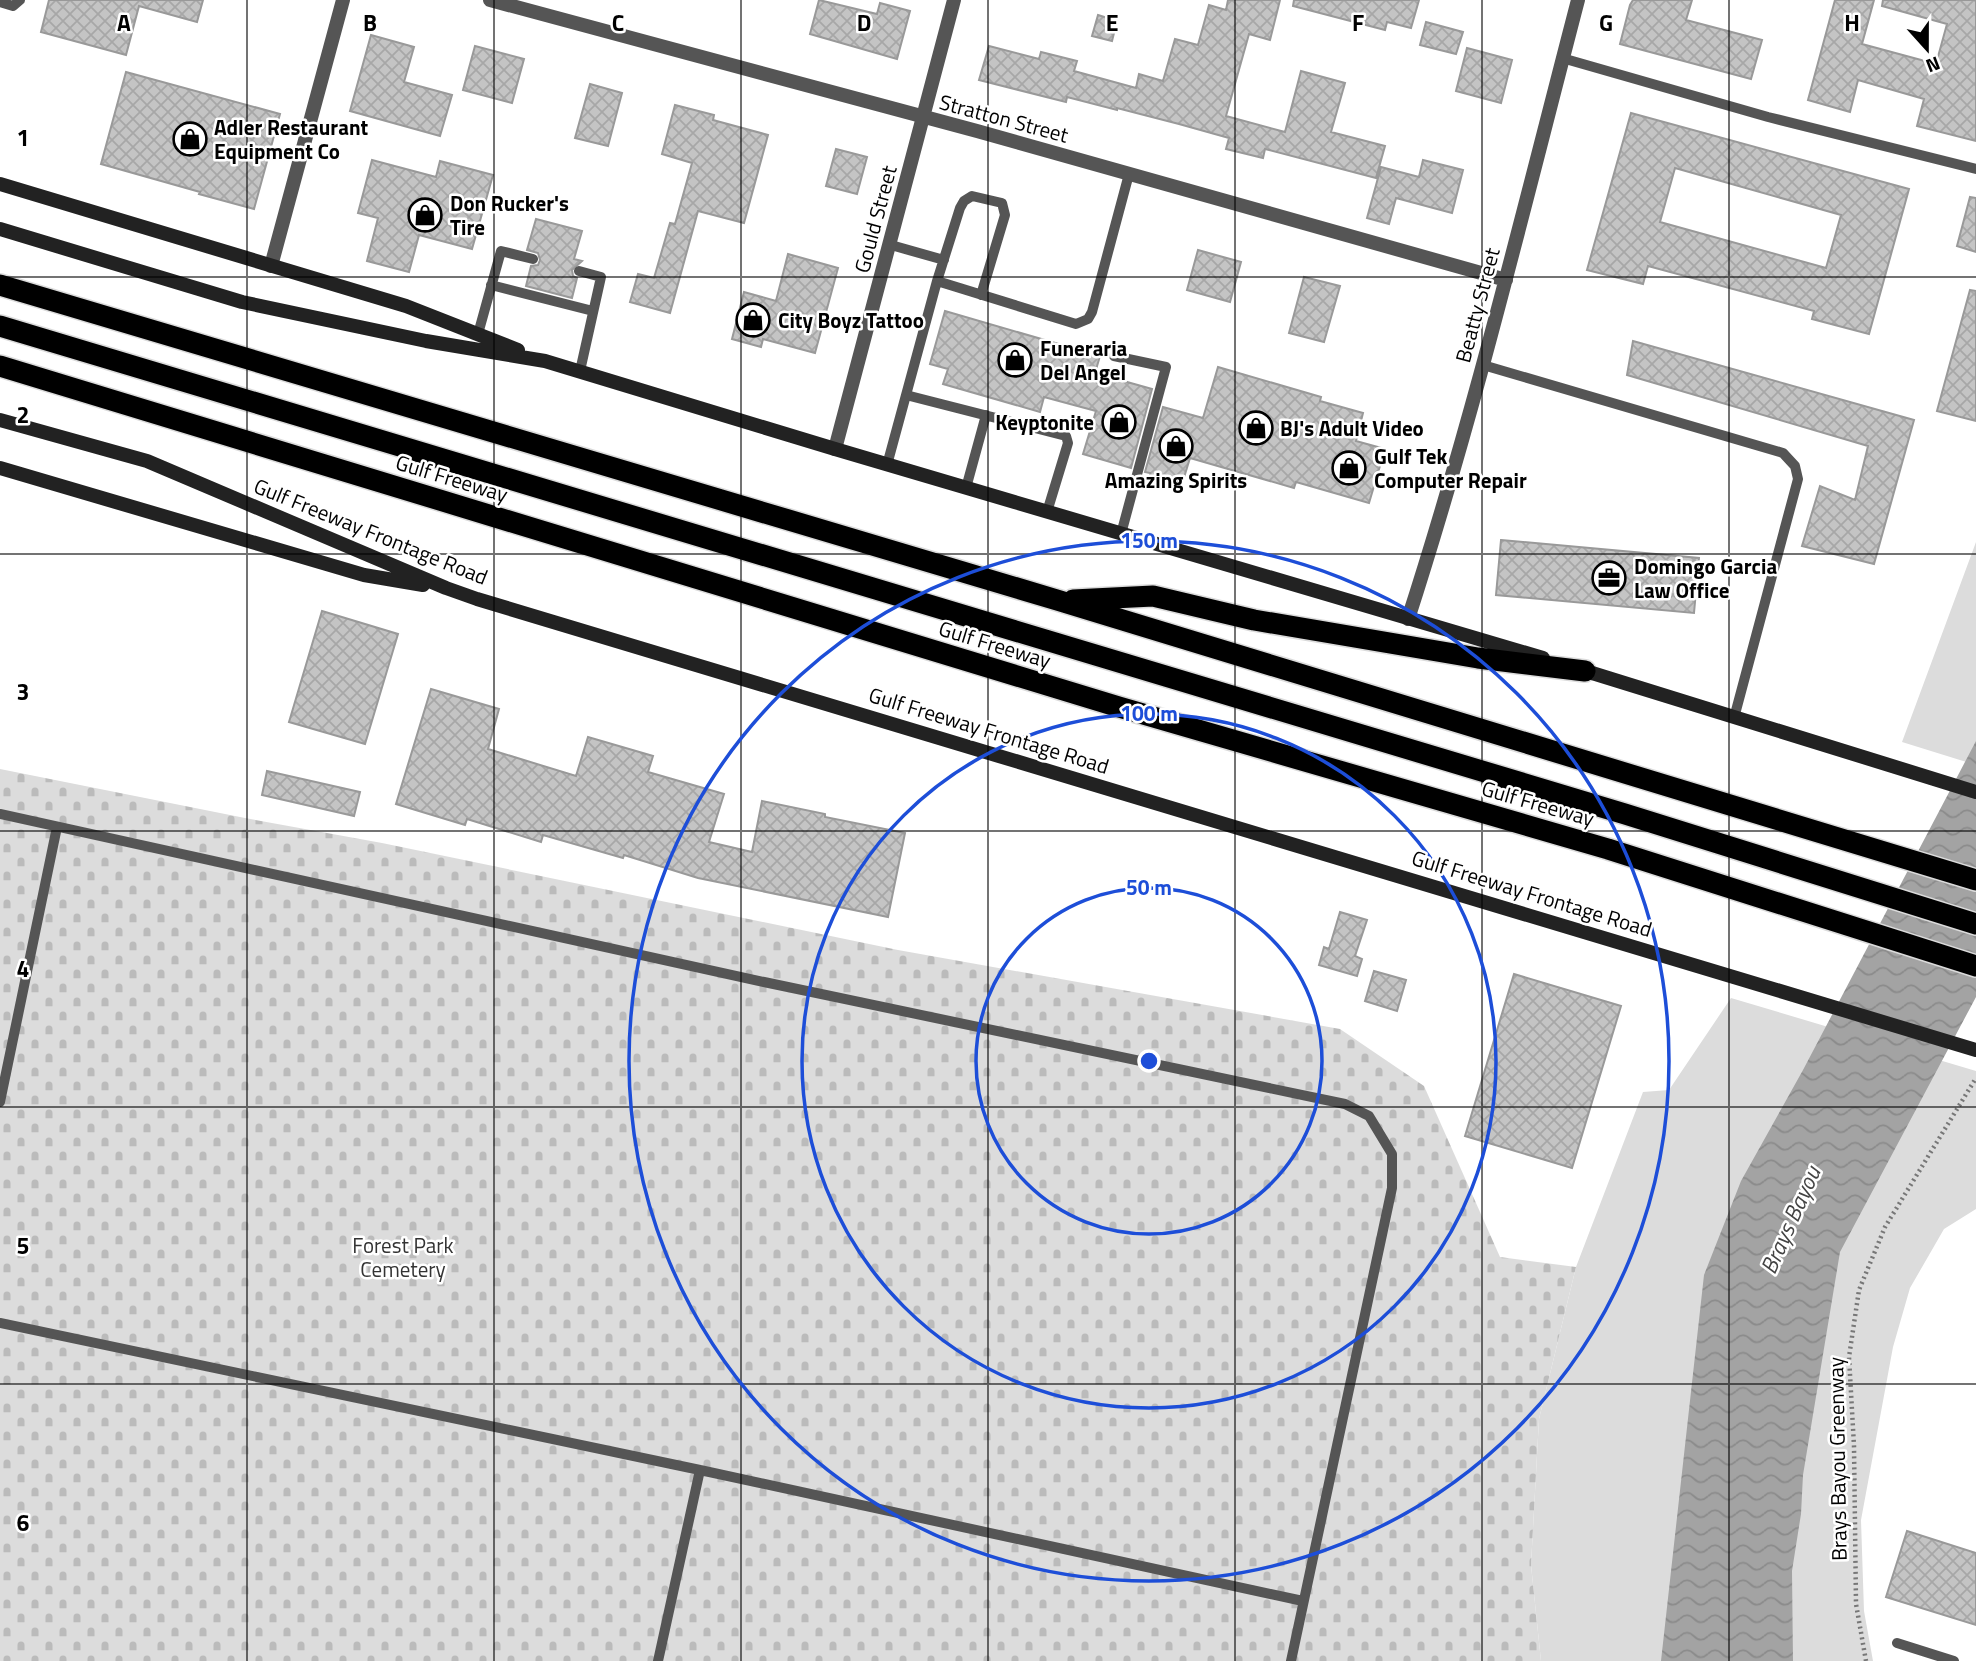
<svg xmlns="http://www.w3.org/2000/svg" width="1976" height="1661" viewBox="0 0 1976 1661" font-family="'Titillium Web',sans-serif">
<defs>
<pattern id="cemetery-stones" width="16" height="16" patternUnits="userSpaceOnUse" patternTransform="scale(1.75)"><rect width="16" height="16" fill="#dcdcdc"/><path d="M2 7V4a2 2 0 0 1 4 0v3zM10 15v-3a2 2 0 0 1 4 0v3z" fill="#bbb"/></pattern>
<pattern id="water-waves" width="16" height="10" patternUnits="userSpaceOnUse" patternTransform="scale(1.75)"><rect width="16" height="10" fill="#a3a3a3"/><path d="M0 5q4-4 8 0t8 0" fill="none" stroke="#8b8b8b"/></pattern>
<pattern id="building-cross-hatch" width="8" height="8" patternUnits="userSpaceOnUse" patternTransform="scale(1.75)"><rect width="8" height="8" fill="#c4c4c4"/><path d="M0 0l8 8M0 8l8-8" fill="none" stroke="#a7a7a7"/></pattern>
</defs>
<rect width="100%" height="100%" fill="#fff"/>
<path fill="#dcdcdc" d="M1976 542V765L1902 742Z
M1731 998 1976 1071V1209L1944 1229 1910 1288 1893 1347 1861 1520 1864 1611 1873 1661H1541L1531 1565 1539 1419 1576 1267 1643 1092 1669 1090Z"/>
<path fill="url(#cemetery-stones)" d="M0 769 245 818 382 843 898 950 1340 1029 1424 1086 1500 1257 1576 1267 1539 1419 1531 1565 1541 1661H0Z"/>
<path fill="url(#water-waves)" d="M1976 741V997L1840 1252 1803 1475 1801 1514 1792 1571 1793 1661H1661L1704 1275 1741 1181 1803 1070Z"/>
<path fill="url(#building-cross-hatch)" stroke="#999" stroke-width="2" fill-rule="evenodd" d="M49 0H203L197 22 139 6 126 55 41 32Z
M819 0 877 14 880 3 910 11 897 59 810 34Z
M1228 0H1280L1270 40 1249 34 1226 116 1285 132 1301 71 1345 83 1331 132 1385 146 1376 178 1265 149 1263 158 1226 149 1229 138 1179 124 1117 108V110L1067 97 1066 102 979 80 989 46 1039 59 1041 52 1077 61 1074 71 1136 88 1139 74 1163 81 1175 39 1198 45 1209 5 1226 10Z
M1294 0H1419L1411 28 1387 22 1385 30 1293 6Z
M1633 0H1692L1686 20 1762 40 1751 79 1620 44 1630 5Z
M1835 0H1874L1862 44 1936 64 1947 24 1882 6 1883 0H1976V141L1917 126 1924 99 1858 80 1850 112 1808 100Z
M1098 15 1117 21 1112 41 1092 36Z
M1426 22 1463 32 1456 54 1420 45Z
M371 35 414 47 404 82 452 95 440 136 350 111Z
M475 46 524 59 512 103 463 90Z
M1467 48 1512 60 1501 103 1456 91Z
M126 72 280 114 254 209 199 194 200 192 101 164Z
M590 84 622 93 608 146 575 138Z
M675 105 714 115 713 120 768 135 744 223 698 211 670 313 630 302 638 274 654 278 670 223 675 224 692 163 662 154Z
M1631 113 1909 189 1869 334 1812 319 1814 311 1648 266 1643 284 1587 270ZM1675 168 1841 215 1826 268 1660 222Z
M836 149 867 157 857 194 826 186Z
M372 160 436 177 440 161 493 175 472 249 419 235 409 272 367 261 378 218 358 213Z
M1423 160 1463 170 1452 213 1396 198 1389 224 1367 218 1381 167 1419 177Z
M1970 197 1976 198V252L1957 246Z
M536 219 582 231 574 259 582 261 572 270 573 276 577 278 572 298 526 286 531 266 538 265 540 260 538 253 527 250Z
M1198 250 1241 262 1230 302 1187 290Z
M788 254 838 268 815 353 763 339 761 347 732 339 744 292 776 301Z
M1304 277 1340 286 1324 342 1289 333Z
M1970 290 1976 291V421L1937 411Z
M945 311 1100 356 1095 373 1152 389 1131 468 1083 454 1096 411 1044 397 1040 412 943 384 948 369 930 364Z
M1633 341 1914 420 1874 564 1802 546 1820 486 1855 500 1868 446 1627 375Z
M1218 367 1321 397 1320 401 1363 413 1356 441 1385 449 1369 503 1296 482 1294 488 1190 458 1182 484 1150 475V473L1145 472 1163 407 1203 418Z
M1501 540 1699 558 1694 613 1496 595Z
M322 611 398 634 365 744 289 722Z
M431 689 499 709 488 749 576 776 588 737 653 756 648 772 724 794 709 842 752 852 762 801 825 814V817L905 833 888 917 698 878 624 855 623 858 543 835 541 842 467 819 465 825 396 804Z
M267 771 360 792 354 816 262 795Z
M1340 912 1367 920 1355 956 1362 959 1357 976 1319 965 1324 947 1329 949Z
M1374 971 1406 980 1397 1011 1365 1001Z
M1514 974 1621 1006 1572 1168 1465 1136Z
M1907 1531 1976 1553V1625L1886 1597Z"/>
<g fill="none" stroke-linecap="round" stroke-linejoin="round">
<defs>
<path id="highway" d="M0 285 1057 600 1976 880
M0 326 1625 814 1976 924
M0 366 1119 707 1608 849 1976 966
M1073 600 1153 596 1254 620 1478 658 1585 671"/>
</defs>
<use href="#highway" stroke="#dbdbdb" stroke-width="24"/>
<path stroke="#777" stroke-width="4.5" stroke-dasharray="2 3.5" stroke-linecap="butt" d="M1866 1661 1856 1604 1854 1446 1849 1357 1859 1290 1885 1227 1976 1078"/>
<path stroke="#555" stroke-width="10" d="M0 2 13 6 20 0
M1562 58 1768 117 1976 169
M891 245 944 260
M579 271 601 277 580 371
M937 281 1076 324 1088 319 1092 312 1129 174
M491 285 593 311
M478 334 501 251 533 259
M1114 356 1166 367 1121 534
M1483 365 1783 453 1795 466 1798 479 1734 718
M906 395 1066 436 1068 443 1047 512
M887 465 937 281 960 208 964 201 972 196 1002 203 1005 215 981 295
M966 488 986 415
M0 814 764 982 1345 1104 1369 1116 1392 1154V1188L1291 1661
M0 1102 57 827
M0 1323 700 1470 1303 1601
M1897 1643 1954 1661
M658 1661 700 1470"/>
<path stroke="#555" stroke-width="14" d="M490 0 977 131 1506 280
M271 266 343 0
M835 449 954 0
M1408 619C1474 415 1524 207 1578 0"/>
<path stroke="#222" stroke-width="14" d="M0 184 406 306 518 350
M0 229 242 302 426 341 545 361 835 449 1543 658
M0 420 147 461 446 588 477 599 1976 1050
M0 468 364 575 423 585
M1576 668 1976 792"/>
<use href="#highway" stroke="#000" stroke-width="21"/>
</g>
<path fill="none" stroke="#000" stroke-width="2" stroke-opacity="0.55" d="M247 0V1661M494 0V1661M741 0V1661M988 0V1661M1235 0V1661M1482 0V1661M1729 0V1661M0 277H1976M0 554H1976M0 831H1976M0 1107H1976M0 1384H1976"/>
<g fill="none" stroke="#1d4ed8" stroke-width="3.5">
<circle cx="1149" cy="1061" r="173"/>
<circle cx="1149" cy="1061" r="347"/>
<circle cx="1149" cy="1061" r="520"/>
</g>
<defs>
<symbol id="shop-ring" viewBox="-11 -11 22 22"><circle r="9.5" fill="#fff" stroke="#000" stroke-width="1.5"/><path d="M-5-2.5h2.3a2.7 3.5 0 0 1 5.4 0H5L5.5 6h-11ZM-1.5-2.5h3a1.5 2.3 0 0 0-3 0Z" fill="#000"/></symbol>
<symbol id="office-ring" viewBox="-11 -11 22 22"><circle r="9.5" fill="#fff" stroke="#000" stroke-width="1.5"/><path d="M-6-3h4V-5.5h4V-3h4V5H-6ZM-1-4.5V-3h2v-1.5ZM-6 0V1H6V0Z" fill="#000"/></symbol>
</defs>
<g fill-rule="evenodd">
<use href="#shop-ring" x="171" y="120" width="38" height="38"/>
<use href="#shop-ring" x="406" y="196" width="38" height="38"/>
<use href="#shop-ring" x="734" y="301" width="38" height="38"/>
<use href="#shop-ring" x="996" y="341" width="38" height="38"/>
<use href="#shop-ring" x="1100" y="403" width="38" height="38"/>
<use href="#shop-ring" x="1237" y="409" width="38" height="38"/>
<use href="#shop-ring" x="1157" y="427" width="38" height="38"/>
<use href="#shop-ring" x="1330" y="449" width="38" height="38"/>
<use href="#office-ring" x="1590" y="559" width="38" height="38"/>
</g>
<g text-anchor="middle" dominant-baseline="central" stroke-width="5" stroke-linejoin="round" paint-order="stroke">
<g font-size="21" fill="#000" stroke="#fff">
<text transform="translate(1004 118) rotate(15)">Stratton Street</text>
<text transform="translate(875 219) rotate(-75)">Gould Street</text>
<text transform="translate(1477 305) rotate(-75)">Beatty Street</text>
<text transform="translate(452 478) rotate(17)">Gulf Freeway</text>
<text transform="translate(371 531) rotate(22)">Gulf Freeway Frontage Road</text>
<text transform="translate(995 644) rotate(17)">Gulf Freeway</text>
<text transform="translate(989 730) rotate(17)">Gulf Freeway Frontage Road</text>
<text transform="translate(1538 803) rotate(16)">Gulf Freeway</text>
<text transform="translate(1532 893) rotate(17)">Gulf Freeway Frontage Road</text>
<text transform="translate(1837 1459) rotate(-91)">Brays Bayou Greenway</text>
</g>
<g font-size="21" font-weight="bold" fill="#000" stroke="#fff" text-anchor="start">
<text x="214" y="127">Adler Restaurant<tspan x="214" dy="24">Equipment Co</tspan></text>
<text x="450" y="203">Don Rucker's<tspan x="450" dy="24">Tire</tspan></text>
<text x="778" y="320">City Boyz Tattoo</text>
<text x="1040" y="348">Funeraria<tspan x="1040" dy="24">Del Angel</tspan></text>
<text x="1094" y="422" text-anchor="end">Keyptonite</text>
<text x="1280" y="428">BJ's Adult Video</text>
<text x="1374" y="456">Gulf Tek<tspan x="1374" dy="24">Computer Repair</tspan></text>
<text x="1176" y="480" text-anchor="middle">Amazing Spirits</text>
<text x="1634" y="566">Domingo Garcia<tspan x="1634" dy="24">Law Office</tspan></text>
</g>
<g font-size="21" fill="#333" stroke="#fff">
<text x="403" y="1245">Forest Park<tspan x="403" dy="24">Cemetery</tspan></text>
</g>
<g font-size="23" font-style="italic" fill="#444" stroke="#fff">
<text transform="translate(1790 1220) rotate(-66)">Brays Bayou</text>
</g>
</g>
<g font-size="23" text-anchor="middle" font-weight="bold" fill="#000" stroke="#fff" stroke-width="5" stroke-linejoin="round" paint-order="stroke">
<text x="124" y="31">A</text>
<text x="370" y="31">B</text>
<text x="618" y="31">C</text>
<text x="864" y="31">D</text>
<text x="1112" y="31">E</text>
<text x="1358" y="31">F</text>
<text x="1606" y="31">G</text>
<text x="1852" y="31">H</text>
<text x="23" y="146">1</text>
<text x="23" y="423">2</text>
<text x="23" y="700">3</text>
<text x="23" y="977">4</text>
<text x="23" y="1254">5</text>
<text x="23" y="1531">6</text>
</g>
<circle cx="1149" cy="1061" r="10" fill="#1d4ed8" stroke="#fff" stroke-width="3.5"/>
<g font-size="21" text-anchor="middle" font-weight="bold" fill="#1d4ed8" stroke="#fff" stroke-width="5" stroke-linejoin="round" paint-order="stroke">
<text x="1149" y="548">150 m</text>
<text x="1149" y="721">100 m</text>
<text x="1149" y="895">50 m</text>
</g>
<g transform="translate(1927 49) rotate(159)" stroke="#ffffff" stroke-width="5" paint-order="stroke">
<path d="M0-5L12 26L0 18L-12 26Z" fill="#000000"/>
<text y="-10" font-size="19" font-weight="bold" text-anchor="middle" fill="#000000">N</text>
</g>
</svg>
